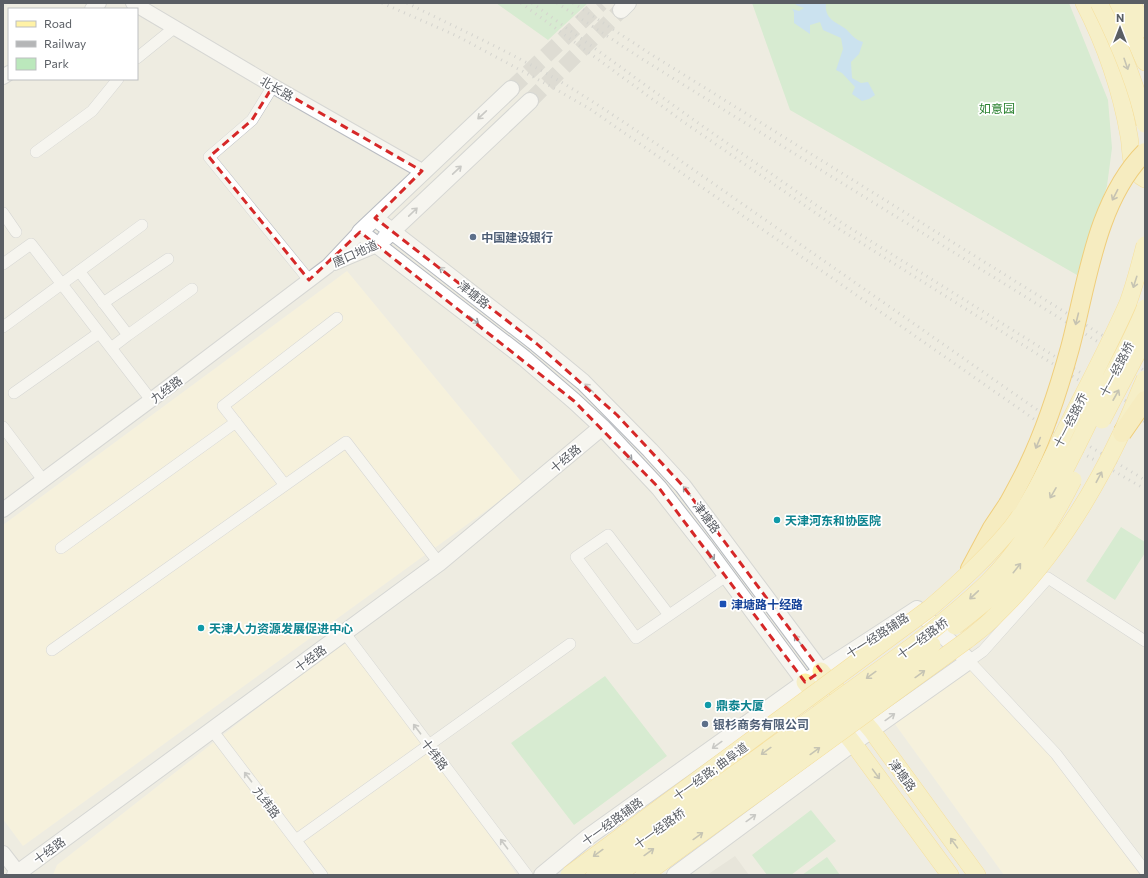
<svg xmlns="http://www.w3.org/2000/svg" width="1148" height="878" viewBox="0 0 1148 878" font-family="Commissioner,'Noto Sans SC',sans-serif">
<rect width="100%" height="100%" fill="#eeece1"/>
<path fill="#fff6d6" d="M347 271 523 484 23 846 3 819V525Z
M352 634 517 875H53L57 865Z
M978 661 1054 755 1141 875H1004L895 724Z"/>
<path fill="#dedbd0" d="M735 856 749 875H707Z"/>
<path fill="#bbe8bc" d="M496 3H588L548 40Z
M752 3H1069L1108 100 1112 148 1107 186 1077 275 790 110Z
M1121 527 1145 542V553L1115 600 1086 581Z
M605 676 667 756 574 825 511 743Z
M811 810 836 841 791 875H767L752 855Z
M827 857 840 875H802Z"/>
<path fill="#a1d4ff" d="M795 3H826C824 19 836 22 846 29 852 35 855 40 863 42L859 54 851 62 852 78 861 83 868 82 875 95 869 99 862 101 852 94 855 87 842 73 836 70 843 49 841 38 823 30 820 22 810 25V34L794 23V12L792 9 799 11 804 8 796 5Z"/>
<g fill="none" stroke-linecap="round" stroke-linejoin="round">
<path stroke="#c9c8c2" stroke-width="16" stroke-dasharray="16 8" stroke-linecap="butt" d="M511 89 601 3
M530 101 621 10"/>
<defs>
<path id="minor" d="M137 58 174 28
M273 86 252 120 209 157 309 280
M36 152 92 111 118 79
M3 213 16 232
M3 264 31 244 151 400
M79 271 128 335 192 289
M103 303 168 259
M3 327 142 225
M111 348 128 335
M14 393 99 333
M3 427 43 480
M285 485 223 406 337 318
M61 548 236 422
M669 615 608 535 576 557 636 638 726 576
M344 632 527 875
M1145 641 1048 578 983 651 969 661 1056 754 1145 871
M52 650 346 442 439 563
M212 730 322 875
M296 840 570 644"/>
<path id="tertiary" d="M133 3 273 86 422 171
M92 9 99 3
M3 77 9 73
M334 263 377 245
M3 510 151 400 328 266 360 232
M3 853 20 875"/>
<path id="secondary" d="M621 10 628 3
M511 89 360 232 524 358 574 401 602 427 659 488 706 548 805 682
M375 218 537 344 583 382 650 450 683 486 821 671
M385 238 530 101
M15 875 439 563 602 427
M542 875 588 837 805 682 917 609 969 661 853 743 675 875"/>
<path id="primary" d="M1084 3C1105 44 1121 90 1129 136 1132 152 1128 170 1145 179
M1118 3 1145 62
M1132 3 1145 29
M821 671 872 731 977 875
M805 682 853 743 950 875"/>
<path id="trunk" d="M970 569 992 528 1008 504"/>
</defs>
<use href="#minor" stroke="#b9bcc2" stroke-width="12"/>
<use href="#tertiary" stroke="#b9bcc2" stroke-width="16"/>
<use href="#secondary" stroke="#b7bbc1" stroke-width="18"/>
<use href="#primary" stroke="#fecf4b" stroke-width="18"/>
<use href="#trunk" stroke="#f0a900" stroke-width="20"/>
<use href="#minor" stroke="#fff" stroke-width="11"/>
<use href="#tertiary" stroke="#fff" stroke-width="14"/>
<use href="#secondary" stroke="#fff" stroke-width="16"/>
<use href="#primary" stroke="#fff2a6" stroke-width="17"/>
<use href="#trunk" stroke="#ffea97" stroke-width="18"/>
<path stroke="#b5b6b7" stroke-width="3" stroke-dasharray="1 5" stroke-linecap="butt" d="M382 3 457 36 550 86 590 109 1084 454 1145 489
M407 3C457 28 508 51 556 79 592 100 626 124 661 147L1089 446 1145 480
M521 3 685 123 836 227 1145 422
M532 3 691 118 842 223 1145 413
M557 3 642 59 1145 371
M573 3 649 53 1145 362"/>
<defs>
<path id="primary-bridge" d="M1099 3C1118 41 1136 82 1145 124
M1102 420 1145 338
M955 626C973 612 991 599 1006 582 1033 552 1055 516 1073 480
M569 875 930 608C959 583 988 557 1012 527 1036 496 1051 458 1069 423 1089 383 1110 344 1128 303 1135 284 1140 264 1145 245
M595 875 914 645C939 625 965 605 988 582 1038 532 1067 465 1098 403 1114 371 1132 341 1145 308
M617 875 910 662 932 645
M644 875 967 640C977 632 987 625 995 616 1049 564 1090 500 1122 432 1130 415 1137 397 1145 379"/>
<path id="trunk-bridge" d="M1122 433 1145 400
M1008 504C1015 491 1022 479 1028 466 1046 429 1059 388 1070 348 1087 284 1096 201 1145 152"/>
</defs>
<use href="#primary-bridge" stroke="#fecf4b" stroke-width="18" stroke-linecap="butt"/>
<use href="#trunk-bridge" stroke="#f0a900" stroke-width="20" stroke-linecap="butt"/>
<use href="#primary-bridge" stroke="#fff2a6" stroke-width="17"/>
<use href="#trunk-bridge" stroke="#ffea97" stroke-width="18"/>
</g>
<defs><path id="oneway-shaft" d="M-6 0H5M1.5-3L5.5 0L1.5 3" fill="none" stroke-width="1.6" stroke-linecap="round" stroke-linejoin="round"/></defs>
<g stroke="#94927b">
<use href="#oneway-shaft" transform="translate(1126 64) rotate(71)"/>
<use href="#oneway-shaft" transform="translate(1135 282) rotate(108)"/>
<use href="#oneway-shaft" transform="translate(1116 395) rotate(-61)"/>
<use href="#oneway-shaft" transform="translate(1099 477) rotate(-62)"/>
<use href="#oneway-shaft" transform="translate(1053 493) rotate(120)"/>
<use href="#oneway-shaft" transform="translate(1017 568) rotate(-51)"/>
<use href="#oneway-shaft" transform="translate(974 595) rotate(137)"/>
<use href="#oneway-shaft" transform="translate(920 674) rotate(-36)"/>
<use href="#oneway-shaft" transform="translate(871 675) rotate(144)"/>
<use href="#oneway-shaft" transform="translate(766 751) rotate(144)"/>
<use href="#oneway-shaft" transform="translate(815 751) rotate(-36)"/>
<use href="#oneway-shaft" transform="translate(876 774) rotate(54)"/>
<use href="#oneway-shaft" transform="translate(698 836) rotate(-36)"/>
<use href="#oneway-shaft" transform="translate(954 843) rotate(-126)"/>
<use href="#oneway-shaft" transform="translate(649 852) rotate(-36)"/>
<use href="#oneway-shaft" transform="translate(598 853) rotate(144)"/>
</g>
<g stroke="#9c9ea2">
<use href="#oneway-shaft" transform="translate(482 115) rotate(137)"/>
<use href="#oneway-shaft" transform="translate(457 170) rotate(-43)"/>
<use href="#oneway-shaft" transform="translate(413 212) rotate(-44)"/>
<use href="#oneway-shaft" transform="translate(444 271) rotate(-142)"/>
<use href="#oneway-shaft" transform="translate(474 320) rotate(38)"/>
<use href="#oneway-shaft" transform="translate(589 388) rotate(-136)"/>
<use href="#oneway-shaft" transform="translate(628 456) rotate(47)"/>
<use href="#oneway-shaft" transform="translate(687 491) rotate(-128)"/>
<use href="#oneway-shaft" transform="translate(711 555) rotate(55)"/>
<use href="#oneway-shaft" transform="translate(798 640) rotate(-127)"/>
<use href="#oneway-shaft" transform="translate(890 717) rotate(-36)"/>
<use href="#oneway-shaft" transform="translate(417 729) rotate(-127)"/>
<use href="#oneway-shaft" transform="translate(717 745) rotate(144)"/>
<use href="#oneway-shaft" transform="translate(248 777) rotate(-127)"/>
<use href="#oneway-shaft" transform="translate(751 818) rotate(-36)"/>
<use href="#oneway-shaft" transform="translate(504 844) rotate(-127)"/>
</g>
<g stroke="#948f76">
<use href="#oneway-shaft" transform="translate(1115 195) rotate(117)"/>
<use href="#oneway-shaft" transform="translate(1077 319) rotate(104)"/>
<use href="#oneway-shaft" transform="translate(1038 443) rotate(113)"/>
</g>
<path d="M0 0H1148V878H0ZM273 86 422 171 375 218 537 344 617 415 683 486 821 671 805 682 659 488 574 401 360 232 309 280 209 157 252 120Z" fill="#eeece1" fill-opacity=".55" fill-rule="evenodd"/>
<path fill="none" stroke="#d62828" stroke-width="3" stroke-dasharray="8 5" stroke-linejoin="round" d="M273 86 422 171 375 218 537 344 617 415 683 486 821 671 805 682 659 488 574 401 360 232 309 280 209 157 252 120Z"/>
<g fill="#5c6f8a" stroke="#fff" stroke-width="1.5">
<circle cx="473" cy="237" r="4"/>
<circle cx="705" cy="724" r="4"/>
</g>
<g fill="#0f9aa8" stroke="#fff" stroke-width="1.5">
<circle cx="777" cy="520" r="4"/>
<circle cx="201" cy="628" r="4"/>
<circle cx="708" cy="705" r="4"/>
</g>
<rect fill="#1a4fb4" stroke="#fff" stroke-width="1.5" x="719" y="600" width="8" height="8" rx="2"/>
<g text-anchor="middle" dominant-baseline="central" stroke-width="3.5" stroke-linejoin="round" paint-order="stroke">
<g font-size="12" fill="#5a5e64" stroke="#fff">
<text transform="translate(277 88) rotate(30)">北长路</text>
<text transform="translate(355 253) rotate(-24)">唐口地道</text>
<text transform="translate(474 294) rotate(38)">津塘路</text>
<text transform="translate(1116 369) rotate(-63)">十一经路桥</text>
<text transform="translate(166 389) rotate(-37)">九经路</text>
<text transform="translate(1070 420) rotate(-63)">十一经路乔</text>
<text transform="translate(565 458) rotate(-40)">十经路</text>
<text transform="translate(707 517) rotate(53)">津塘路</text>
<text transform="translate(877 635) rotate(-33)">十一经路辅路</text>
<text transform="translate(922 638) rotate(-37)">十一经路桥</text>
<text transform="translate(310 658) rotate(-36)">十经路</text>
<text transform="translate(435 754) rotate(53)">十纬路</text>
<text transform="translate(710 771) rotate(-36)">十一经路; 曲阜道</text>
<text transform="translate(903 775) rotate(54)">津塘路</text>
<text transform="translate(267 802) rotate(53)">九纬路</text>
<text transform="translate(612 821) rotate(-36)">十一经路辅路</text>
<text transform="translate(659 828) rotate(-36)">十一经路桥</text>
<text transform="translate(49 850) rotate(-36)">十经路</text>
</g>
<g font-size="12" fill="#2c8231" stroke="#fff">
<text x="997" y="108">如意园</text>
</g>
<g font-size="12" font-weight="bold" fill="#4e5e75" stroke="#fff" text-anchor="start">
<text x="481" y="237">中国建设银行</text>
<text x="713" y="724">银杉商务有限公司</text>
</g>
<g font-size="12" font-weight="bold" fill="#0d838f" stroke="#fff" text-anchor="start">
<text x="785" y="520">天津河东和协医院</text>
<text x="209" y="628">天津人力资源发展促进中心</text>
<text x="716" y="705">鼎泰大厦</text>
</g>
<g font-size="12" font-weight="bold" fill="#164399" stroke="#fff" text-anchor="start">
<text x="731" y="604">津塘路十经路</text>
</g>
</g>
<rect width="1148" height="878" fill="none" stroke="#5a5e64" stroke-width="8"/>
<rect x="8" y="8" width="130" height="72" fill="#ffffff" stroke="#bdbfc1"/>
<rect x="16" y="21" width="20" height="6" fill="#fff2a6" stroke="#bdbfc1"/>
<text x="44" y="28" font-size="12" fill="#5a5e64">Road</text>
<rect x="16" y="41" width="20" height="6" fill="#b5b6b7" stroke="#bdbfc1"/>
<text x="44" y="48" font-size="12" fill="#5a5e64">Railway</text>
<rect x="16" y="58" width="20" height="12" fill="#bbe8bc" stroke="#bdbfc1"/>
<text x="44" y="68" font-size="12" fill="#5a5e64">Park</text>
<g transform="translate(1120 28)" stroke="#ffffff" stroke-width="3" paint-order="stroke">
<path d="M0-3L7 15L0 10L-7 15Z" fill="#5a5e64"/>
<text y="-6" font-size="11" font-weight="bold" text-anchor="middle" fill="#5a5e64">N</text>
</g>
</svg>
